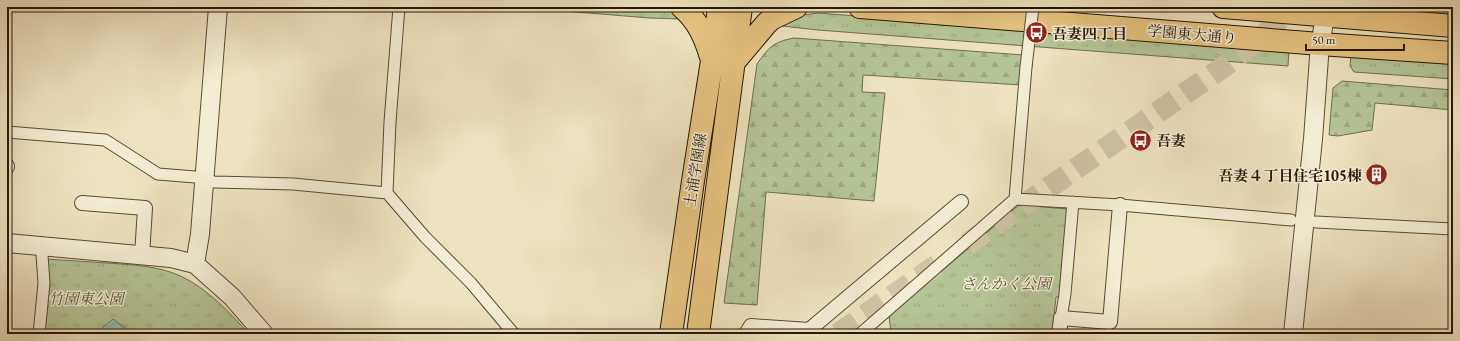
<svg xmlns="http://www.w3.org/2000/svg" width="1460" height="341" viewBox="0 0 1460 341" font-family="'EB Garamond','Noto Serif JP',serif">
<defs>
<pattern id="grass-tufts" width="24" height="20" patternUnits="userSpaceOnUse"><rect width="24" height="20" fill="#b5c494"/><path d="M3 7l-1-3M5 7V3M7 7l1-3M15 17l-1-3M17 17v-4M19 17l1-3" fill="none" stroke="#9ca87e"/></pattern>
<pattern id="forest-firs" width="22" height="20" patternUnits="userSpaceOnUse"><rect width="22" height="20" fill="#b5c494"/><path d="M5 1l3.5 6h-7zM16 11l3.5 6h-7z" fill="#9ca87e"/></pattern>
<pattern id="water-waves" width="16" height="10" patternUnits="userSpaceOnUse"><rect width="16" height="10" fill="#99beb1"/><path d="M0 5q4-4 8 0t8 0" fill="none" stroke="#84a397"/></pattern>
</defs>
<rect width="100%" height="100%" fill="#ede3be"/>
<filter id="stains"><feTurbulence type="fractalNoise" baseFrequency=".005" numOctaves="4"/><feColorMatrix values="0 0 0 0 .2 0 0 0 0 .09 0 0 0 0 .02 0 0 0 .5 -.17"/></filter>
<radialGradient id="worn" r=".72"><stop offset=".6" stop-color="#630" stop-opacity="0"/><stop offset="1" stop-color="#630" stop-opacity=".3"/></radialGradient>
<path fill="url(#grass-tufts)" stroke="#6d6e4e" d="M514 7H670L677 12 681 19 650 18Z
M1393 7H1453V15L1404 11Z
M818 13 1289 50 1288 66 818 30 773 25 789 17Z
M1351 55 1453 63V79L1354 72 1350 66Z
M1019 205 1068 209 1061 297H1056L1052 334H926L891 332 889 316Z
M46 259C66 260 87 262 107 263 135 265 165 266 190 281 211 293 233 316 249 334H43Z"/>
<path fill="url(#forest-firs)" stroke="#6d6e4e" d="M794 38 1023 55 1021 85 863 75 862 92 885 93 874 201 766 192 757 305 724 303 757 64C769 47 773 42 794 38Z
M1342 81 1453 90V110L1375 103 1372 130 1338 136 1329 135 1333 88Z"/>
<path fill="url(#water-waves)" stroke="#6b7b6d" d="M113 319 128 330 127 334H95Z"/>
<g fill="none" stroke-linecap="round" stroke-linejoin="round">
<path stroke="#cfc4a3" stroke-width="22" stroke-dasharray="22 11" stroke-linecap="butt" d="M967 244 1222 68 1264 35 1292 7
M838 334 937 265"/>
<defs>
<path id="pedestrian" d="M7 132 105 140 158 174 195 177 214 182 293 184 387 193 390 122 399 7
M387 193 425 237 471 283 514 334
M1015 199 1120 205 1291 220
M1316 222 1453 229
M1061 318 1065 294 1073 202
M39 334 44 283 42 255
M860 334 1015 199 1026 67"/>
<path id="minor" d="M7 167V166
M82 203 145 208 142 256
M746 334 751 326 809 330 961 202
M1059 334 1061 318 1110 322 1120 205"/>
<path id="tertiary" d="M7 243 171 258 195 264 232 297 264 334
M195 264 200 234 218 7
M1293 334 1313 139 1320 44 1327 7"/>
<path id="primary" d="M682 7C698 21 705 37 711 57
M860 7 1320 44 1453 53
M1223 7 1453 26
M734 62 766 24 771 19 796 7
M671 334 693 181 712 61 719 7
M698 334 741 7"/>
</defs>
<use href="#pedestrian" stroke="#574a35" stroke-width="13"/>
<use href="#minor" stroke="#574a35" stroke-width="16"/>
<use href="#tertiary" stroke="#574a35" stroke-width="20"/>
<use href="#primary" stroke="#251707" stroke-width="24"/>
<use href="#pedestrian" stroke="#f3edd5" stroke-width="11"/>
<use href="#minor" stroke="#f3edd5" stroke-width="14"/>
<use href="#tertiary" stroke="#f3edd5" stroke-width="18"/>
<use href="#primary" stroke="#e6c27f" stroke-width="22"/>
<defs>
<path id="pedestrian-bridge" d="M1026 67 1033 7"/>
</defs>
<use href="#pedestrian-bridge" stroke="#574a35" stroke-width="13" stroke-linecap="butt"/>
<use href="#pedestrian-bridge" stroke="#f3edd5" stroke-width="11"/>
</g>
<defs>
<symbol id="bus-disc" viewBox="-11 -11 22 22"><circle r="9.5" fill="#8f2418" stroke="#f3edd5"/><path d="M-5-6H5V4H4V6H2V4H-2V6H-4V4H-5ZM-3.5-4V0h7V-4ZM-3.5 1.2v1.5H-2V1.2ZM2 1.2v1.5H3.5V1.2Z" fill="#fff"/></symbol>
<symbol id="building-disc" viewBox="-11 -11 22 22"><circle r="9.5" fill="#8f2418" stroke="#f3edd5"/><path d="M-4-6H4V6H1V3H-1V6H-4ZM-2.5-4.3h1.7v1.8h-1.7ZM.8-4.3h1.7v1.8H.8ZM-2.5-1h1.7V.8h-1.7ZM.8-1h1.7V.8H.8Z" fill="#fff"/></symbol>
</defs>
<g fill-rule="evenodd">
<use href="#bus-disc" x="1024" y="20" width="25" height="25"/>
<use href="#bus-disc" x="1128" y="128" width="25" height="25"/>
<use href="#building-disc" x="1364" y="162" width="25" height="25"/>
</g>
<g text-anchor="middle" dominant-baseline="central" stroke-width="3" stroke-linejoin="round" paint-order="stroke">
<g font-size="15" font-weight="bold" fill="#251707" stroke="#f3edd5" text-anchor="start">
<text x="1052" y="33">吾妻四丁目</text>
<text x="1156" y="140">吾妻</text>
<text x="1362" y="175" text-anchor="end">吾妻４丁目住宅105棟</text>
</g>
<g font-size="15" fill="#251707" stroke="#f3edd5">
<text transform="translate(1192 34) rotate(5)">学園東大通り</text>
<text transform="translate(695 170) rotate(-81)">土浦学園線</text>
</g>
<g font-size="15" font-style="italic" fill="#575438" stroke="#f3edd5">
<text x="1006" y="283">さんかく公園</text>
<text x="86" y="298">竹園東公園</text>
</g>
</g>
<rect width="1460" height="341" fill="none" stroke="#ede3be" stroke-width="24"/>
<rect x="8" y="8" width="1444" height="325" fill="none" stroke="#251707" stroke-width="2"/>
<rect x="12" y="12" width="1436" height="317" fill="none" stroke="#251707"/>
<path d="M1306 44v6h98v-6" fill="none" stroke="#251707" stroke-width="2"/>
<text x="1312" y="44" font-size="12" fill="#251707" stroke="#f3edd5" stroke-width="3" paint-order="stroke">50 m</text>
<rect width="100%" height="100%" filter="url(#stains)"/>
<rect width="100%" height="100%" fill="url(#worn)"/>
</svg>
